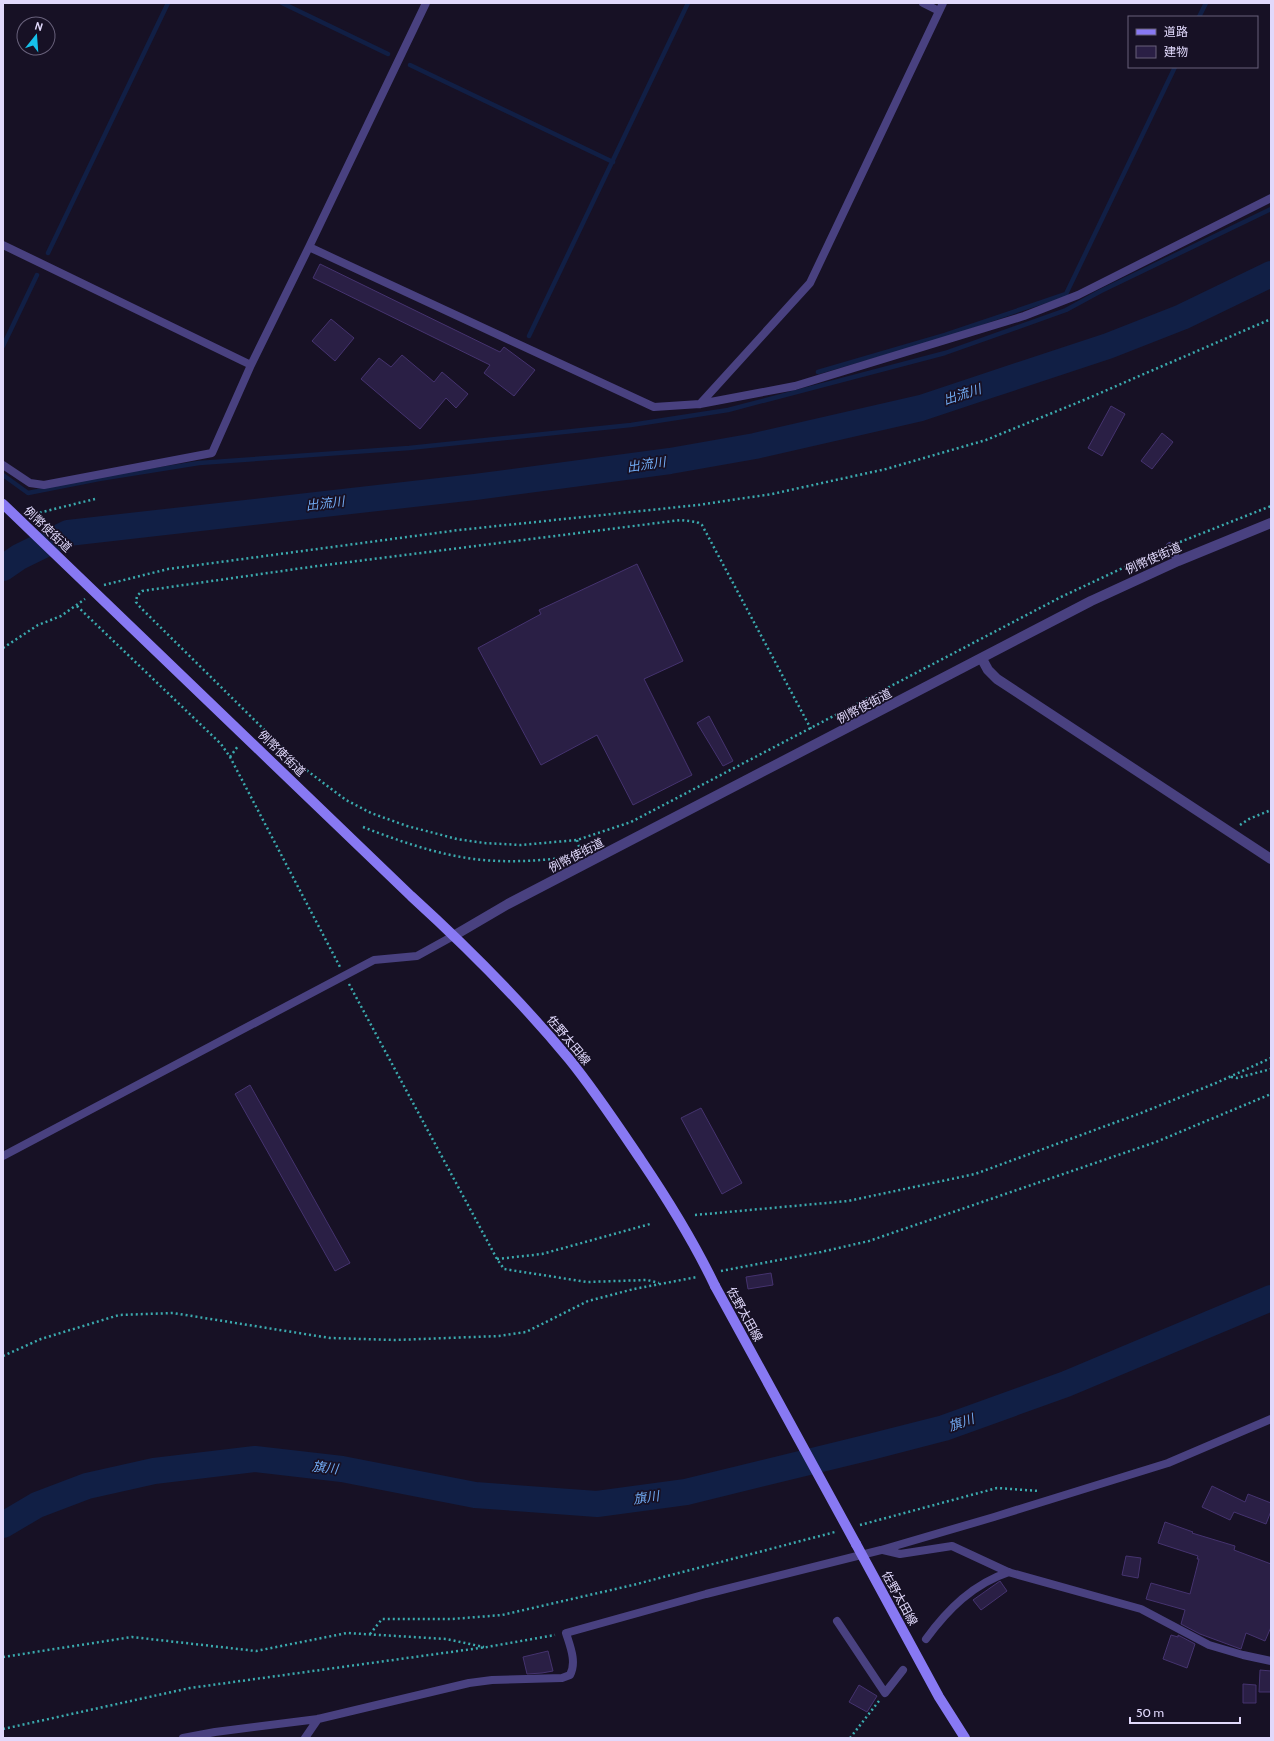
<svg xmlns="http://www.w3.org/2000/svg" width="1274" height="1741" viewBox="0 0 1274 1741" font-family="Cabin,'Noto Sans JP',sans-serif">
<rect width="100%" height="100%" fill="#171125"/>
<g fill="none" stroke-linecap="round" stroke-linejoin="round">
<path stroke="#111f45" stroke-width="4.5" d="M282 3 388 54
M1199 17 1206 3
M410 65 613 162
M48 253 168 3
M529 336 688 3
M3 346 37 275
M818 372 945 335 1066 294 1175 67
M3 475 28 493 99 479 199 463 409 448 631 425 728 410 945 353 1066 310 1101 291 1271 209"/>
<path stroke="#111f45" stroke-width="26" d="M3 568 19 557 68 533 475 487 670 461 755 446 921 408 990 385 1108 346 1182 317 1271 274
M3 1525 37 1505 87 1486 154 1471 255 1459 342 1469 475 1495 597 1504 686 1492 870 1447 944 1428 1066 1384 1271 1298"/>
</g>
<path fill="#2a1f45" stroke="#45336f" d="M320 264 500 352 504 347 535 370 514 396 484 373 490 365 313 278Z
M331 319 354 338 335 361 312 341Z
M402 355 434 382 442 372 468 394 456 408 446 398 420 429 361 379 379 358 391 367Z
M1111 406 1125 414 1102 456 1088 448Z
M1162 433 1173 442 1152 469 1141 461Z
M637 564 683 661 644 679 692 775 633 805 597 735 541 765 478 648 541 614 539 610Z
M709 716 733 761 723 766 697 723Z
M250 1085 350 1263 335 1271 235 1094Z
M701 1108 742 1183 722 1194 681 1118Z
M771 1273 773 1285 748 1289 746 1277Z
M1212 1486 1245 1502 1248 1494 1271 1503V1511L1266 1524 1234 1512 1230 1520 1202 1507Z
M1165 1522 1193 1532 1192 1533 1235 1546 1234 1550 1271 1564V1627L1265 1641 1246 1633 1241 1649 1238 1648 1200 1634 1181 1624 1185 1610 1146 1599 1151 1583 1190 1594 1199 1559H1197L1198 1556 1158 1543Z
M1126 1556 1141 1558 1138 1578 1122 1575Z
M1000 1581 1007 1591 981 1610 973 1600Z
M1171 1635 1178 1637V1635L1195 1644 1187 1668 1163 1659Z
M548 1651 553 1671 542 1673 527 1674 523 1657Z
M1260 1670 1271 1671V1692H1259Z
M1243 1684 1256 1685V1703H1243Z
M859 1685 877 1696 867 1712 849 1702Z"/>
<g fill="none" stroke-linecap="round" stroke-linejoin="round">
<path stroke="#3baaae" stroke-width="2.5" stroke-dasharray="2 3" stroke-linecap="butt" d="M30 515 95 499
M1180 542 1271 506
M104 585 168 569 459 530 698 505 772 494 886 469 986 440 1084 400 1271 319
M77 606 221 744 230 757 340 967
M3 648 38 625 61 616 85 599
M811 729 702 525 697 522 681 520 310 567 142 591 137 596 136 602 140 607 301 766 346 800 371 813 407 826 457 839 484 843 521 845 577 840 631 822 1061 597 1161 550
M230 757 238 746
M1240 825 1249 819 1271 810
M363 827C399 841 436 854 474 859 506 863 539 861 571 857
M577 840 581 853
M349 984 497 1259 504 1269 587 1282 647 1280 659 1283
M1231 1077 1237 1078 1271 1069
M695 1215 848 1201 975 1174 1141 1113 1216 1083 1271 1058
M497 1259 542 1254 650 1224
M721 1271 821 1252 869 1241 1156 1142 1271 1094
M3 1356 41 1339 119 1315 173 1313 330 1338 395 1340 499 1336 526 1332 588 1301 634 1289 697 1277
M860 1525 997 1488 1039 1491
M370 1634 382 1619H452L502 1615 633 1585 835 1532
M3 1657 132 1637 256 1651 347 1633 446 1639 484 1647
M3 1729 190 1688 487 1647 555 1635
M850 1738 879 1701"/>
<path stroke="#494180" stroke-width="8" d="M923 3 939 11
M3 245 251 365
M309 247 654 407 700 404 795 386 1024 316 1078 295 1271 198
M700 404 810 283 943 3
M3 465 30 483 44 485 212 453 251 365 309 247 426 3
M1170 546 1178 561
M3 1156 374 960 417 956 455 935
M883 1550 900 1554 952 1546 1008 1572 1141 1609 1209 1645 1243 1655 1271 1661
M837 1621 885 1693 903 1670
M926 1639C948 1609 973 1584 1009 1572
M183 1738 215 1732 318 1719 469 1683 492 1680 562 1678 570 1675C577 1662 570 1646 566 1633L706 1594 881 1550 994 1517 1168 1463 1271 1419
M305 1738 318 1719"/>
<path stroke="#494180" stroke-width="10" d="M982 659 988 670 997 679 1271 859
M455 935 508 904 1091 601 1178 561 1271 523"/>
<path stroke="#8879f3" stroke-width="10" d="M3 504 411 896C467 947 521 1001 569 1059 595 1091 618 1126 641 1160 668 1200 694 1242 715 1286
M856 1544 939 1697 965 1738"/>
<path stroke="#8879f3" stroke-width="10" d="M715 1286 856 1544"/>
</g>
<g text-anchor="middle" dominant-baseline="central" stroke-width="3.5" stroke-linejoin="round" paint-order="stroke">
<g font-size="12" fill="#e1d9fc" stroke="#171125">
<text transform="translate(48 529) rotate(43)">例幣使街道</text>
<text transform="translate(1153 558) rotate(-24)">例幣使街道</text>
<text transform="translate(864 706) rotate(-28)">例幣使街道</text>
<text transform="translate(282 753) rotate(44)">例幣使街道</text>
<text transform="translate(576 855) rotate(-27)">例幣使街道</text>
<text transform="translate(569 1040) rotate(50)">佐野太田線</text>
<text transform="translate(745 1314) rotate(61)">佐野太田線</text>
<text transform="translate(900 1598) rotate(61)">佐野太田線</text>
</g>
<g font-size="13" font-style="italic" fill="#71aaf2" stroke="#171125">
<text transform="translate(962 394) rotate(-18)">出流川</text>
<text transform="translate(646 464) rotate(-8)">出流川</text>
<text transform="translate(325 503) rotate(-7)">出流川</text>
<text transform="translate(961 1422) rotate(-19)">旗川</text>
<text transform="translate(325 1467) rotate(7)">旗川</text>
<text transform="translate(646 1497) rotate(-8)">旗川</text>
</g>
</g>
<rect width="1274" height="1741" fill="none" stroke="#e1d9fc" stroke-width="8"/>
<rect x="1128" y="16" width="130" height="52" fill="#171125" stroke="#68617b"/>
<rect x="1136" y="29" width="20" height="6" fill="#8879f3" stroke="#68617b"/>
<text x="1164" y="36" font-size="12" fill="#e1d9fc">道路</text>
<rect x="1136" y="46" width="20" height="12" fill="#2a1f45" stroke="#68617b"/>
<text x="1164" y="56" font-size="12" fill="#e1d9fc">建物</text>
<g transform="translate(36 36) rotate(17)"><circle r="19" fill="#171125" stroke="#68617b"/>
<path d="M0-3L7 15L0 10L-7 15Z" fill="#16c1eb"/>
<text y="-6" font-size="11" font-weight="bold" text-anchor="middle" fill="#e1d9fc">N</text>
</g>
<path d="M1130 1717v6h110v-6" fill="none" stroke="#e1d9fc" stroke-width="2"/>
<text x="1136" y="1717" font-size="12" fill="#e1d9fc" stroke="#171125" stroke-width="3" paint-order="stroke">50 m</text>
</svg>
